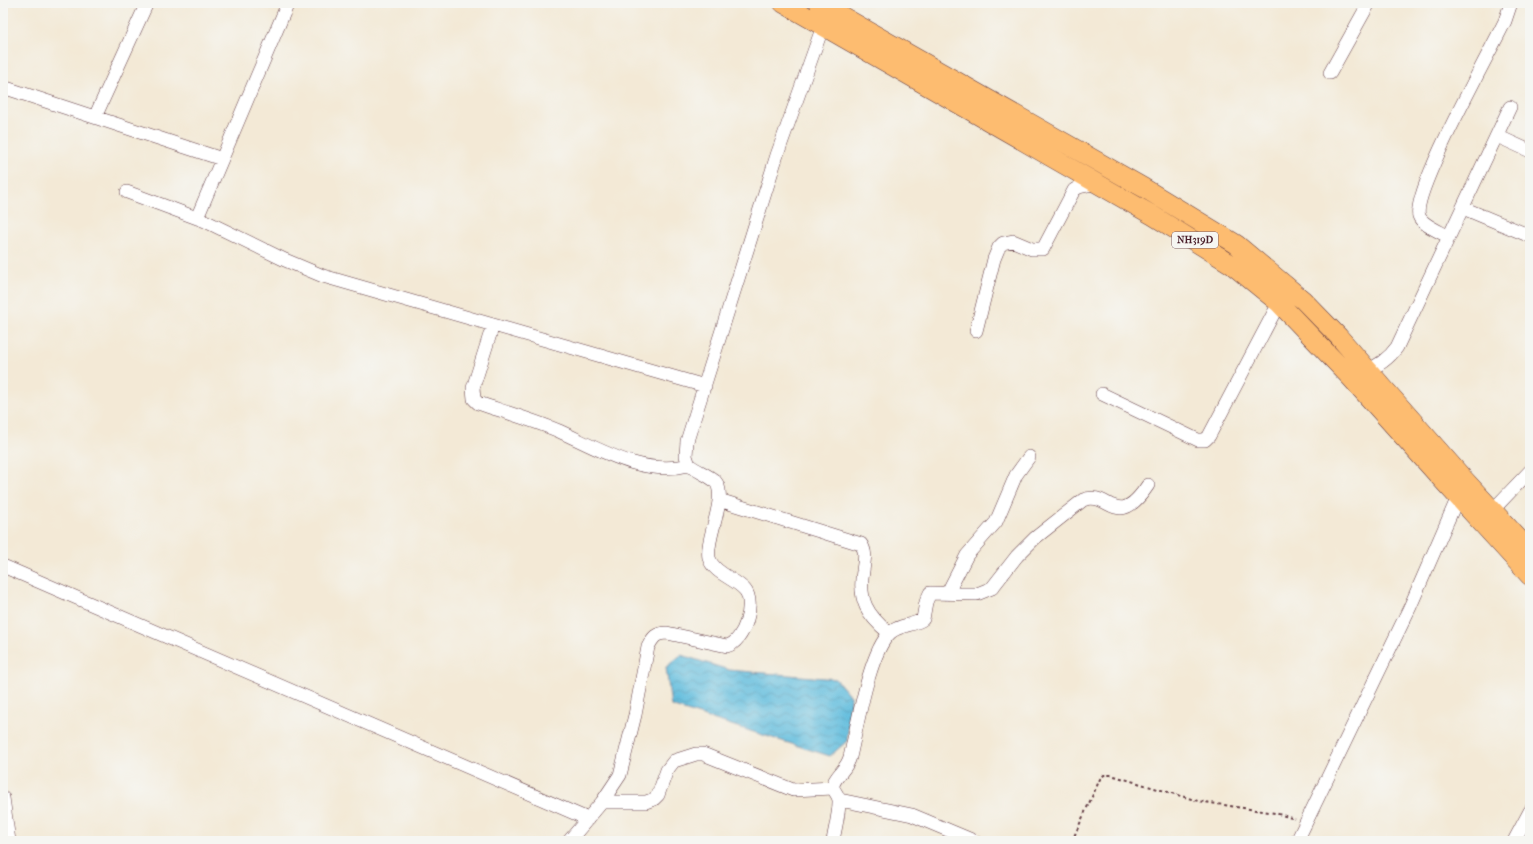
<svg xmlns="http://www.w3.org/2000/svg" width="1533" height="844" viewBox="0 0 1533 844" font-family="'IM FELL French Canon',serif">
<defs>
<pattern id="water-waves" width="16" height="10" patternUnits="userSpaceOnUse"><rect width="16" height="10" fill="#5fbcdd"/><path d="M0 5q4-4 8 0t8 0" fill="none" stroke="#5098b3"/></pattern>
</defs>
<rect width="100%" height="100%" fill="#f6f6f2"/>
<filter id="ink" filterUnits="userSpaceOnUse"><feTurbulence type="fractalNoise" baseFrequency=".025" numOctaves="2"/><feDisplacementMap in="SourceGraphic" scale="8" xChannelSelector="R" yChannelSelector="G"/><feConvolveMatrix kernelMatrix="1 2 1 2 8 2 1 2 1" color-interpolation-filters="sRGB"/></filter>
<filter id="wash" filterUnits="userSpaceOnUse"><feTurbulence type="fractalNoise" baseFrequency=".012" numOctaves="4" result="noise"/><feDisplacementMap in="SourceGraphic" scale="16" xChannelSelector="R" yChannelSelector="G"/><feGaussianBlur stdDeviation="0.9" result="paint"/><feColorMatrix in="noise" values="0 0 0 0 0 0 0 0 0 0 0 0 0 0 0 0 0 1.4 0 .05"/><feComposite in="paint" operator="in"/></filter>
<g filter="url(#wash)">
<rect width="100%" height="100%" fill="#f3e9d6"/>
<path fill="url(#water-waves)" stroke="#546e84" d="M681 655 729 670 836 679 851 697 847 741 830 756 671 706 666 667Z"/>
</g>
<g filter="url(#ink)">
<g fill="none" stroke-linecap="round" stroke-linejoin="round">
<defs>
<path id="minor" d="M1330 73 1369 3
M3 87 222 159
M95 117 147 3
M1497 136 1530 151
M127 192 205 221 285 260 323 276 705 386
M1463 208 1530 236
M197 218 288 3
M1449 237C1441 232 1422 225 1419 216 1411 193 1491 51 1505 21L1511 3
M493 325 473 388 474 399 478 403C505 412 533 420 559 431 599 449 643 477 689 465
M976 331 994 259 999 247 1003 243 1013 241 1032 249H1043L1074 190 1079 187 1097 183
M1362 373C1377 367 1388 360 1397 347L1510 107
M1102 394 1198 440H1205L1209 436 1279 303
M719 500 861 544C867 553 864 561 863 571 858 600 867 615 889 633
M1487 516 1530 471
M3 566 588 819
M947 594 967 555 996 522 1016 475 1029 457
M3 798 9 841
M840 800 912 815 974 841
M602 802H646L654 799 658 795 667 770 674 761 696 754H703L793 790 833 788
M569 841 602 802 620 775 635 715 648 647C653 637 656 633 667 633L727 646C744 642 756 603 745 590 736 579 713 573 709 558 705 538 729 496 715 481 708 475 697 471 689 465L686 456 687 441 777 155 823 26
M833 841C835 828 839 815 839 802 840 795 832 791 833 785 835 776 847 769 850 757 857 728 869 652 890 633 899 624 914 626 923 619L926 602 930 593 977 594 992 588 1017 556 1035 538 1083 500C1109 489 1116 533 1148 485
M1297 841 1410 607 1458 497
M1514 841 1530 811"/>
<path id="highway" d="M783 3 1152 215 1231 264 1279 303 1351 378 1435 472 1530 576
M819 3 1144 188 1236 244 1303 300 1339 337 1463 478 1530 551"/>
</defs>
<use href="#minor" stroke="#633d45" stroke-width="14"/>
<use href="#highway" stroke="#633d45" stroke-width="20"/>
<path stroke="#633d45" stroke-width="2" stroke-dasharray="3 3" stroke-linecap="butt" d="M1072 841 1100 779 1104 775H1111L1198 801 1275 813 1295 819"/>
<use href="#minor" stroke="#fff" stroke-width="13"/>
<use href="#highway" stroke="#fdbc70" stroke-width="19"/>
</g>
</g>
<g text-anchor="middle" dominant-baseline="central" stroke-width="4" stroke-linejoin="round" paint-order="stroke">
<rect fill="#f6f6f2" stroke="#7e6067" stroke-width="1" x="1172" y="232" width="46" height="16" rx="3"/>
<g font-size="10" font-weight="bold" fill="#4a1f2b">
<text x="1195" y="240">NH319D</text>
</g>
</g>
<rect width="1533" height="844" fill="none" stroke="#f6f6f2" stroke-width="16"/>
</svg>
